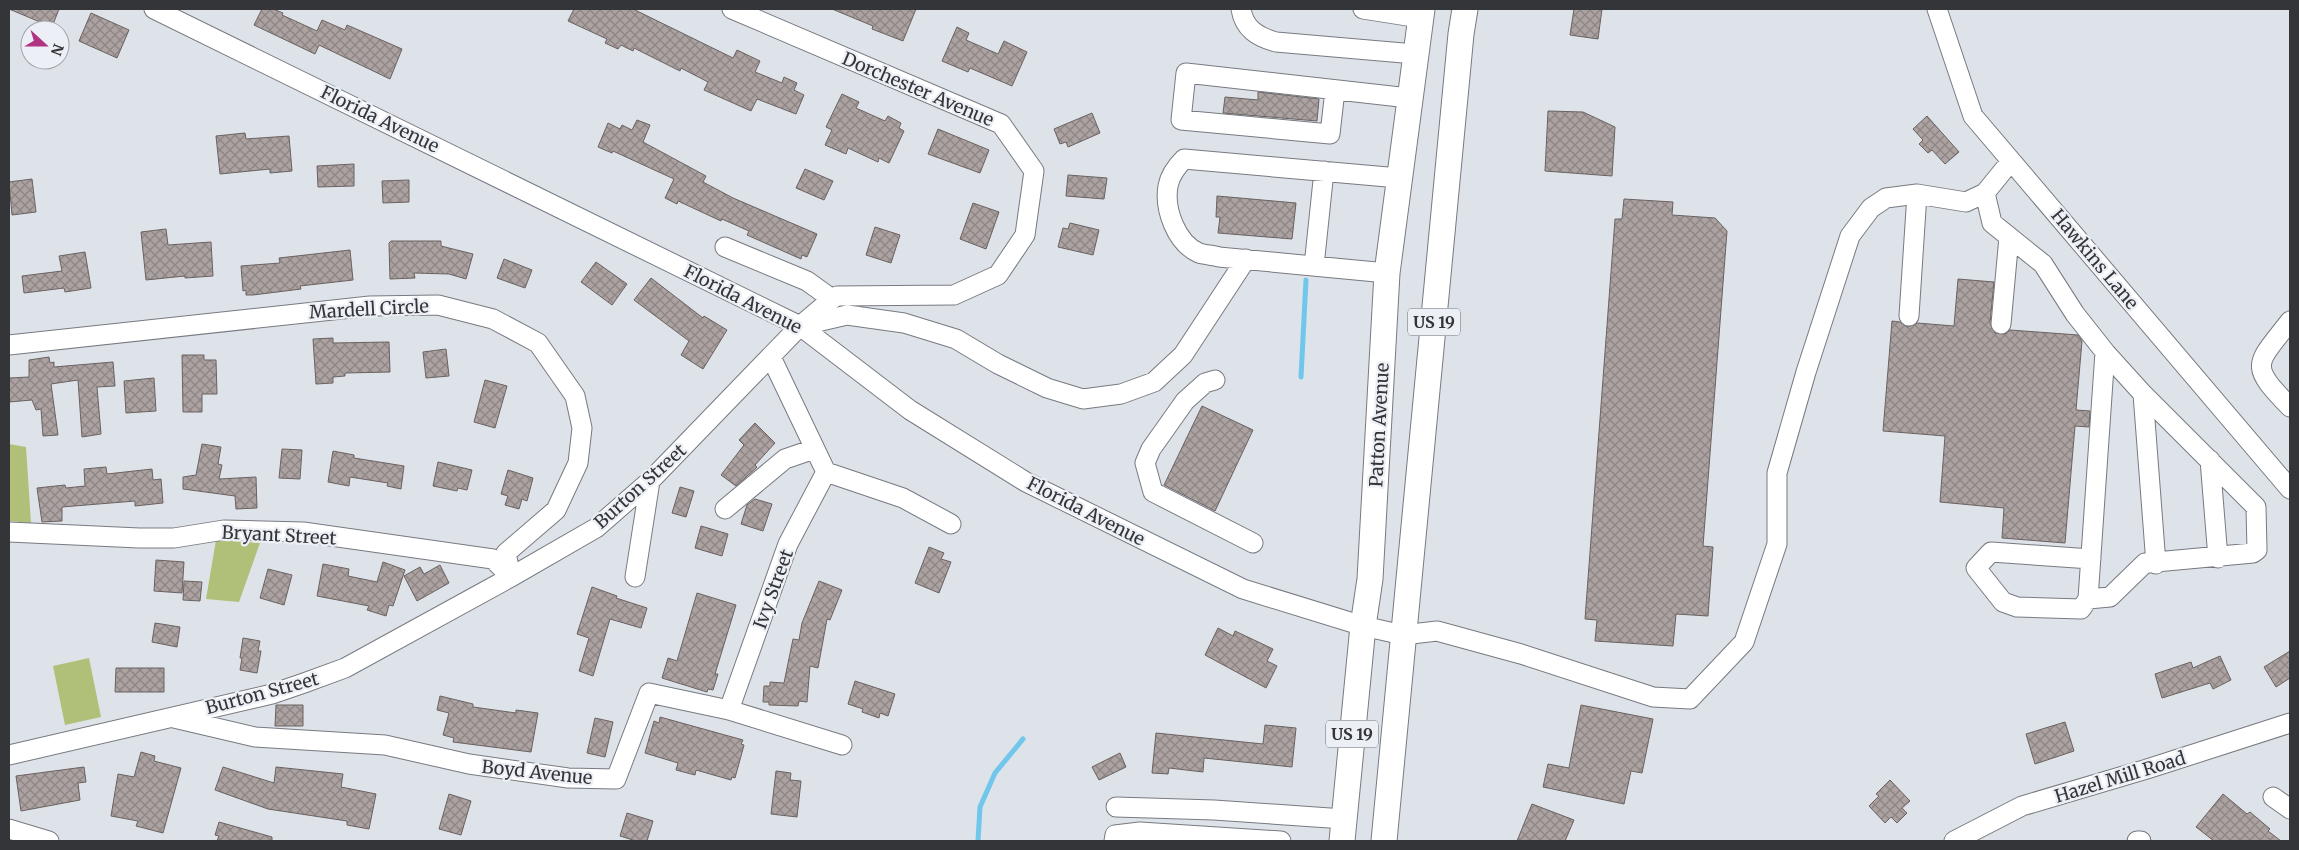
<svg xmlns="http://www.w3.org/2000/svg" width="2299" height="850" viewBox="0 0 2299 850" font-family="Merriweather,serif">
<defs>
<pattern id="building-cross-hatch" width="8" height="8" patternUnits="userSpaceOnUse" patternTransform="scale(1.25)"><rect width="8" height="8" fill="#aba2a1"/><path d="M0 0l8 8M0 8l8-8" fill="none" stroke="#8c8584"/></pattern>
</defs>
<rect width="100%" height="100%" fill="#dee2e9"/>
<path fill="#b0c078" d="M9 444 26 447 31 523 9 521Z
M216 540 260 543 239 602 206 599Z
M89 658 101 717 65 725 53 666Z"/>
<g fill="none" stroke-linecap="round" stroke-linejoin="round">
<path stroke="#70c6eb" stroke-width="5" d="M1301 377 1306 280
M978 841 980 807 995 773 1023 739"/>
</g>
<path fill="url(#building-cross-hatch)" stroke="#6a6261" d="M9 9H59L52 27Z
M262 9H273L283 13 282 15 317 31 322 20 345 30 347 25 402 49 390 79 319 45 315 54 254 25Z
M574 9H633L733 58 737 50 760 61 755 72 782 83 784 77 797 83 794 90 804 95 796 114 757 99 751 111 704 90 708 82 681 68 680 71 634 48 633 51 621 45 618 49 605 43 607 39 568 21Z
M832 9H916L903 41 872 29 873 26Z
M1574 9H1602L1598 39 1570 35Z
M91 13 129 30 117 58 79 41Z
M957 27 969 33 966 40 998 54 1004 41 1027 52 1012 86 970 68 968 72 942 61Z
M1258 92 1319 99 1317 121 1223 113 1225 97 1258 100Z
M842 94 859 102 856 108 885 121 888 116 901 123 899 128 904 131 889 163 879 158 878 162 848 148 846 154 825 145 832 130 826 127Z
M1548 111 1583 112 1615 127 1612 176 1545 171Z
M1092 113 1100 133 1068 147 1066 142 1060 144 1054 129Z
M1927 116 1959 152 1945 164 1932 150 1928 153 1919 144 1923 140 1913 129Z
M637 120 650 125 643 142 706 176 703 182 733 198 817 234 807 257 802 255 801 259 747 235 749 231 722 219 721 221 678 201 677 204 665 198 674 179 613 151 612 153 598 147 608 123 620 129 622 125 632 130Z
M938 129 989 150 980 173 928 154Z
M245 133 246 139 289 136 292 171 270 173V169L220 174 216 136Z
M354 164V186L318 187 317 166Z
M805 169 833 181 824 200 796 188Z
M1068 175 1107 178 1104 199 1066 196Z
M32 179 36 212 12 215 9 182Z
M409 180V202L383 203 382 181Z
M1217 196 1296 203 1292 239 1218 233 1220 217H1216Z
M1624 199 1673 202 1672 215 1715 218 1727 231 1703 546 1713 547 1708 616 1676 614 1673 646 1595 641 1597 620 1585 619 1615 219H1622Z
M973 203 999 212 986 249 960 239Z
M1070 223 1099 230 1093 255 1058 247 1063 228 1068 229Z
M875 227 900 235 891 263 866 255Z
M166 229 168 245 211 242 213 276 185 278V276L146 280 141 232Z
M391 241H441V246L473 254 466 279 449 274 414 273 415 278 390 279 389 243Z
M350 250 353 280 300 286 301 289 253 295H246V290L243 291 241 266 280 263 279 258Z
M85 252 91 288 65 292 64 288 24 293 22 276 62 271 59 256Z
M504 259 532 270 525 288 497 278Z
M596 262 627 284 612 305 581 282Z
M651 278 703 318 704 316 727 330 703 369 681 355 689 341 634 300Z
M1958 279 1994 282 1990 323 1995 333 2005 334 2010 330 2078 335 2082 341 2076 410 2090 411 2089 427 2075 426 2065 543 2002 538 2004 508 1940 502 1945 436 1883 431 1892 321 1900 322 1908 327 1917 323 1954 326Z
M333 338V343L389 342 390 372 345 373V376L333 377V383L316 384 313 339Z
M446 349 449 376 426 378 423 352Z
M182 355H204V360H216L217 394H202V412H183Z
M49 357 50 363 54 362V367L113 362 115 386 97 387 101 434 82 437 78 380 51 384 58 435 43 436 41 409 36 410 32 400 9 402V378L29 377V360Z
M154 378 156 411 126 413 124 381Z
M485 380 507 386 495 428 474 422Z
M1202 406 1253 430 1215 511 1164 485Z
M755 423 775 443 755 465 757 467 755 469 736 486 721 475 744 445 739 440Z
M202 444 221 447 218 464 222 465 219 479 256 477 257 508 236 509 235 496 183 489V477L196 475Z
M282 449 302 450 300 479 279 478Z
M333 451 354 455V458L404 466 401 489 387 486 388 483 350 477 349 486 328 482Z
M438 462 472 470 467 490 458 488 457 491 433 486Z
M106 467 107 474 152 469 153 480 161 479 163 503 135 506V501L62 507V521L42 522 37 488 65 485 66 488 85 486 84 469Z
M508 470 533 478 527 501 522 499 519 509 505 505 508 496 501 494Z
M680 487 694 491 686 517 672 513Z
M755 499 772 504 763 531 741 524 747 505Z
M701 526 728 534 722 556 695 548Z
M929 547 944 553 941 559 951 562 939 593 915 583Z
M156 560 184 562 182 593 154 591Z
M383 562 405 570 393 606 389 605 386 616 367 610 369 606 317 596 323 564 349 569 348 576 377 582Z
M440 565 449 583 417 601 404 576 420 567 424 574Z
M268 569 292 575 284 605 260 598Z
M184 581 202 582 200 601 183 600Z
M819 581 842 590 830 620 827 619 818 668 810 666 807 702 799 701 798 706 769 705V702H763L764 686H770V682L784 683 793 639 799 640 802 623Z
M592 587 617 596 616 598 647 608 641 628 610 619 593 676 579 671 589 638 577 634Z
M697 593 736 605 715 674H718L713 690 708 689 707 692 662 678 668 658 677 661Z
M155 623 180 627 177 647 152 642Z
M1218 628 1233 636 1235 631 1273 649 1267 661 1277 666 1266 688 1205 655Z
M243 638 260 641 258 651H261L257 673 240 670 242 658H240Z
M2290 651V678L2276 687 2264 667Z
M2220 656 2231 680 2213 689 2210 683 2162 698 2155 674 2191 662 2193 668Z
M116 668H164V692H115Z
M855 681 895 694 888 716 880 713 879 718 862 712 863 709 848 704Z
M440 696 473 704V707L516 713V710L538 713 531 752 453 742 454 738 443 735 449 713 437 710Z
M276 705H303V726H275Z
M1581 705 1653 719 1642 773 1631 771 1624 804 1543 787 1548 764 1569 768Z
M660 717 743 740 741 744 744 745 735 778 732 777 731 780 696 770 695 775 676 770 678 763 645 753 654 721 659 723Z
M595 718 613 722 605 757 587 753Z
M2065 722 2074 751 2035 764 2026 734Z
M1265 725 1296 728 1292 767 1204 758 1203 772 1169 768 1168 774 1152 773 1156 733 1263 744Z
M141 752 155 756 154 761 181 768 163 833 136 826 138 821 111 816 118 774 134 777Z
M1120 753 1126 767 1099 780 1092 767Z
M84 767 86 782 78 783 80 800 21 811 16 776Z
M223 767 274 783 276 767 343 774 341 787 376 794 369 829 347 825V821L268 809 215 790Z
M776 771 791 773 790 780 801 781 797 817 771 814Z
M1890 780 1910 801 1902 808 1907 813 1897 823 1891 817 1885 823 1869 806 1879 796 1876 794Z
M449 794 471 801 461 835 439 829Z
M2223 794 2247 814 2250 812 2270 829 2268 831 2281 841H2214L2196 827Z
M1532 804 1574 820 1565 841H1517Z
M627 813 653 821 647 841H636L620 836Z
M219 822 272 837V841H217L219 836 215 835Z"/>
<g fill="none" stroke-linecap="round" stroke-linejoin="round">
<defs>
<path id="minor" d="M154 9 800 326 910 410 1026 482 1243 589 1363 626 1403 635 1437 631 1521 654 1653 697 1690 699 1744 642 1777 544V473L1806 372 1850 236 1871 208 1886 198 1917 194 1966 202 1985 193 2011 161
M1241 9C1244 29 1258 37 1276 42L1415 54
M1363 9 1420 18
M1937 9 1973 116 2290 489
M1335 90 1330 134 1181 120 1186 73 1409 98
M1985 193 1992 223 2043 264 2075 314 2105 352 2088 599 2081 609 2017 607 2003 602 1976 568 1991 552 2091 559
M725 247 807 281 832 299
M1314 266 1324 171
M1387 273 1219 257C1213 255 1205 255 1199 253 1176 243 1164 209 1168 186 1170 175 1177 166 1184 159L1399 178
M1909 316 1917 194
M2290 321C2256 365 2248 364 2290 407
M2001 324 2009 237
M804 325 847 315 904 323 956 339 998 364 1047 388 1083 399 1121 394 1154 382 1183 355 1246 259
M9 345 370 306 438 305 493 319 538 343 575 396 582 428 578 463 556 510 506 553 511 577
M771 357 826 472 903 498 951 524
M1215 380 1205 383 1185 401 1151 449 1145 463 1153 492 1253 543
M2143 394 2156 564
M2210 460 2218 558
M725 509 785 459 814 449
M9 532 139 538H174L224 530 303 532 493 559 511 577
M635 577 650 481
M2088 599 2110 597 2145 563 2253 553 2257 550 2256 507 2143 394 2105 352
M729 710 788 544 826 472
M174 718 255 737 385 745 469 764 568 778 616 779 649 693 729 710 842 745
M9 755 272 694 304 683 345 668 511 577 596 528 650 481 800 326 832 299 837 296 954 295 998 275 1025 235 1034 171 1001 124 732 9
M2273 797 2290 809
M1116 807 1214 810 1344 819
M9 829 49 841
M1114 841 1115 835 1140 832 1281 841
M1954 841 2022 806 2147 769 2290 723
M2137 841H2141"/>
<path id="major" d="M1342 841 1363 626 1370 579 1387 273 1422 9
M1384 841 1461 34 1465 9"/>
</defs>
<use href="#minor" stroke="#777a80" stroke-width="21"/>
<use href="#major" stroke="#777a80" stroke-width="27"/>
<use href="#minor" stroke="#fff" stroke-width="19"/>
<use href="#major" stroke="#fff" stroke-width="25"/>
</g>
<g text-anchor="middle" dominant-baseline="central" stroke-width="4.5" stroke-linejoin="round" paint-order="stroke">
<g fill="#eceff6" stroke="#6b6d71" stroke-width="1">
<rect x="1408" y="308.5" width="52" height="27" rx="4"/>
<rect x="1326" y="720.5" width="52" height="27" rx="4"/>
</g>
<g font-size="16" font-weight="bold" fill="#343538">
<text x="1434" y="322">US 19</text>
<text x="1352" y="734">US 19</text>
</g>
<g font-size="18" fill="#343538" stroke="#eceff6">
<text transform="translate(918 89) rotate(23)">Dorchester Avenue</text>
<text transform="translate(380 119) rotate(26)">Florida Avenue</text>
<text transform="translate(2095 259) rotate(50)">Hawkins Lane</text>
<text transform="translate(743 299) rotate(27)">Florida Avenue</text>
<text transform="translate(369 309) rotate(-3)">Mardell Circle</text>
<text transform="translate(1379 425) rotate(-87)">Patton Avenue</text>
<text transform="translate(640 486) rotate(-42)">Burton Street</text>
<text transform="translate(1086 511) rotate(27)">Florida Avenue</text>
<text transform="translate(279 535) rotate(3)">Bryant Street</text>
<text transform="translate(773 589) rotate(-70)">Ivy Street</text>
<text transform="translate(262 693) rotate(-15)">Burton Street</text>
<text transform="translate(537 772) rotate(6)">Boyd Avenue</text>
<text transform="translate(2120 777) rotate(-17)">Hazel Mill Road</text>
</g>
</g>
<rect width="2299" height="850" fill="none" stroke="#343538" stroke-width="20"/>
<g transform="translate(45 45) rotate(111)"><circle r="24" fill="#eceff6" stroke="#a2a5aa"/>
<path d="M0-4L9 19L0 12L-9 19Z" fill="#b13382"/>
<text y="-8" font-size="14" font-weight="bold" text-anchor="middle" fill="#343538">N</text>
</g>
</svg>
